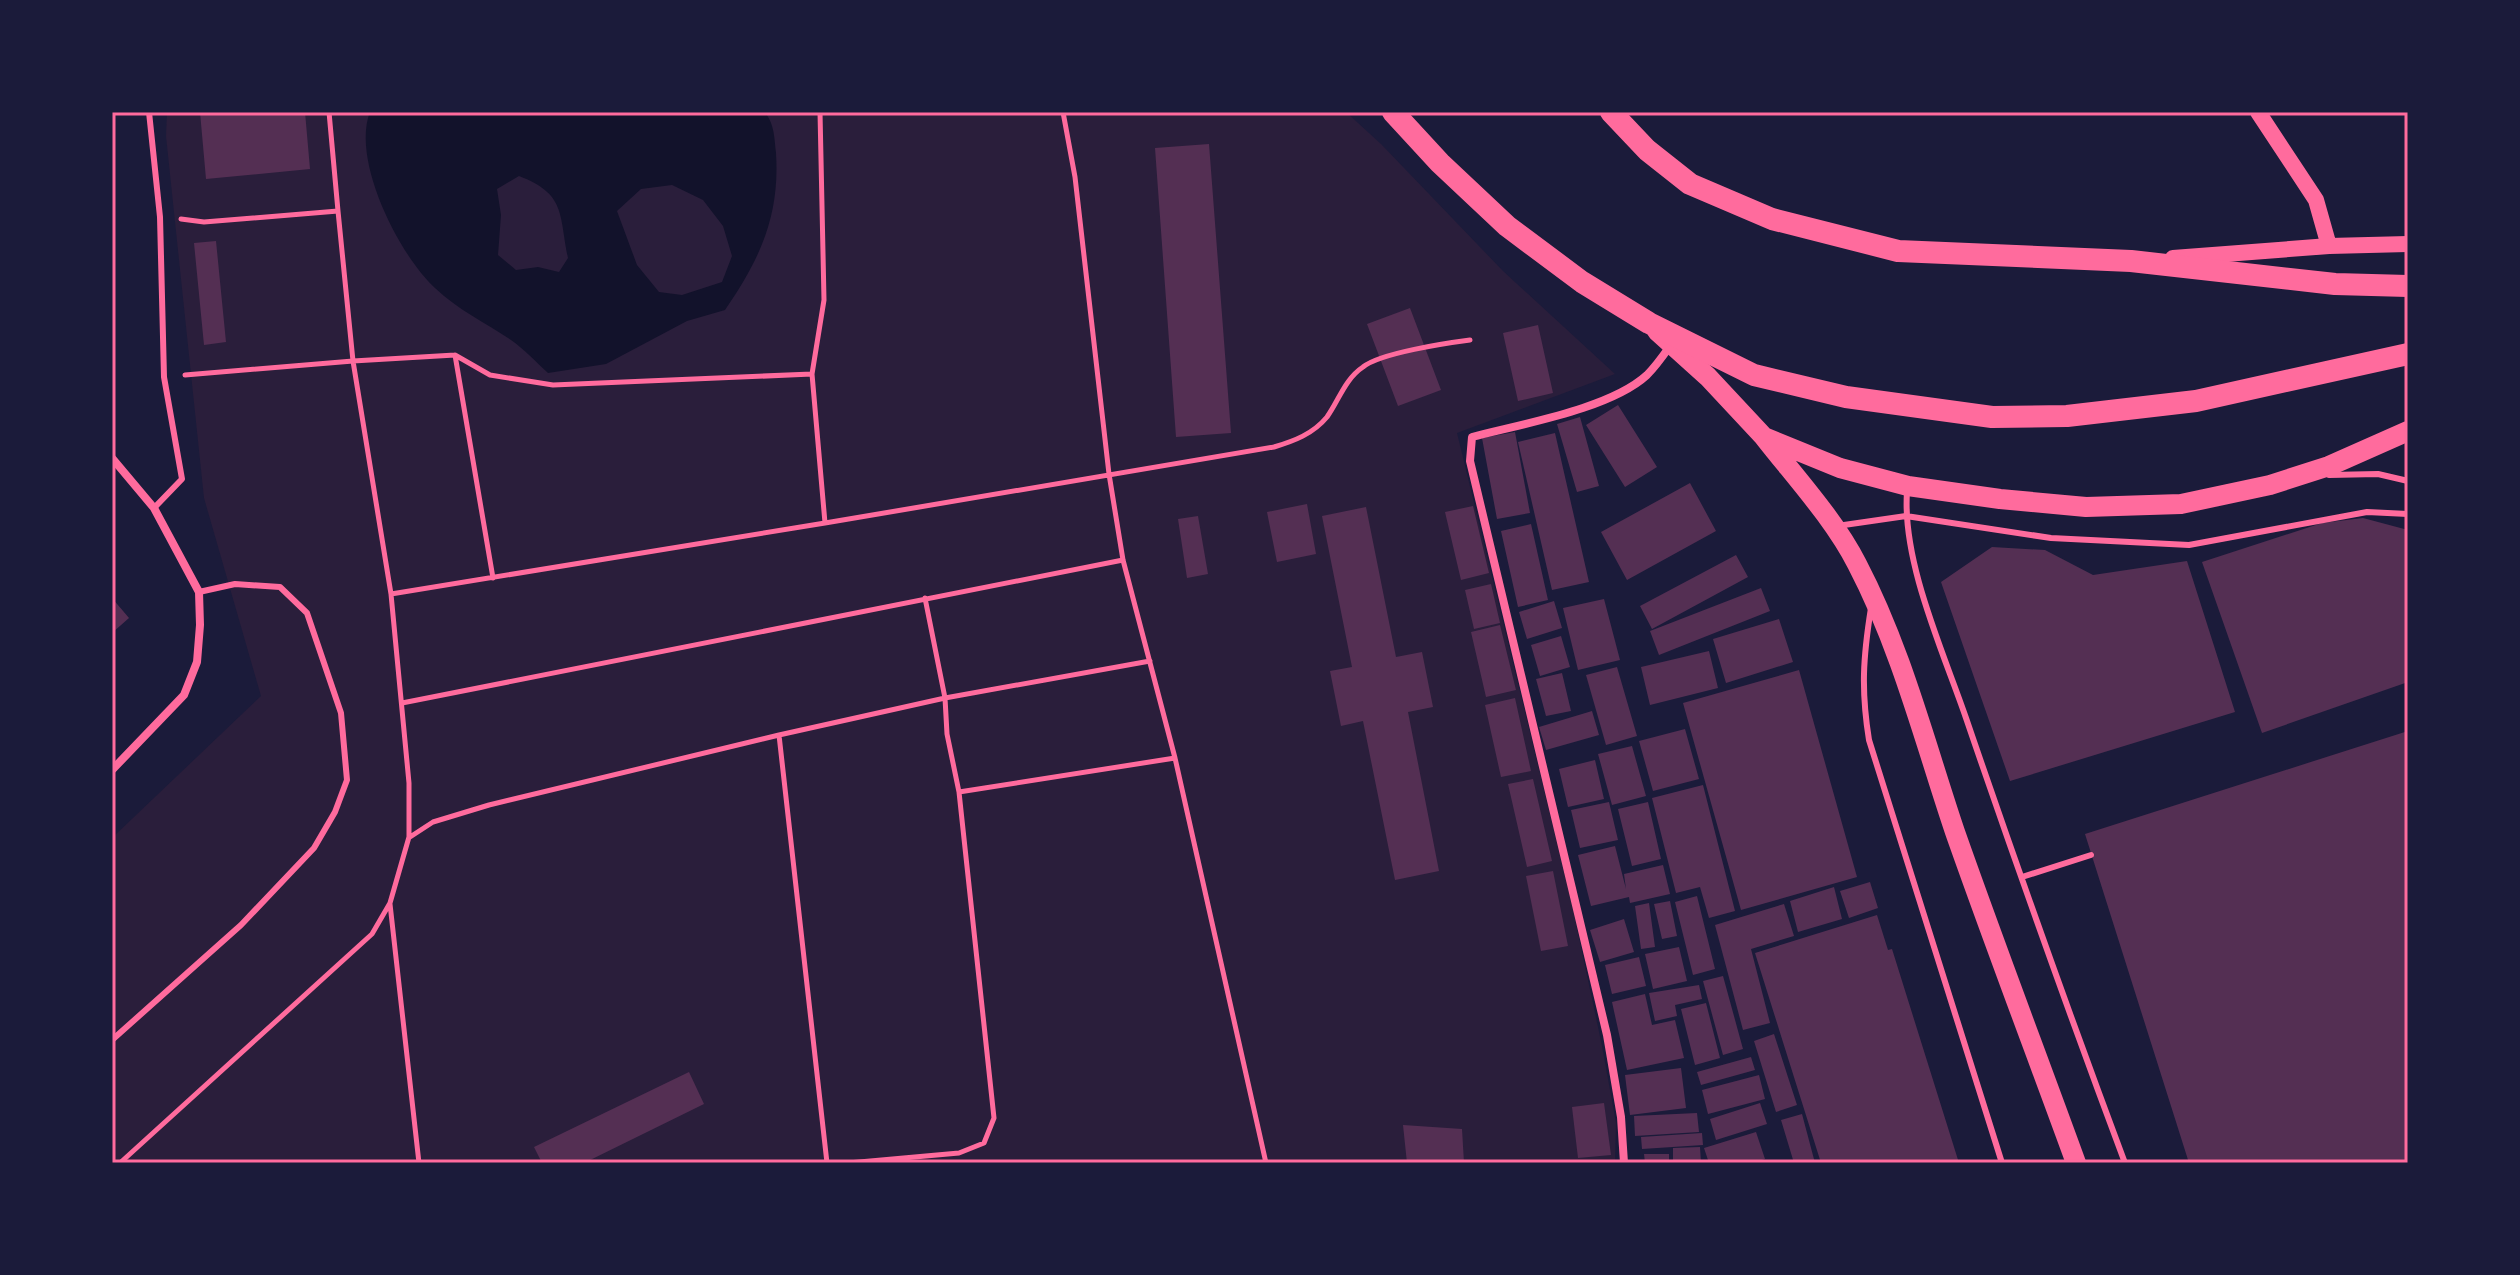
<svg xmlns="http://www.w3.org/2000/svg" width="2520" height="1275" viewBox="0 0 2520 1275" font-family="'PT Serif',serif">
<rect width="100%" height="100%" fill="#1b1b3a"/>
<path fill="#2a1e3b" d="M167 112H1346L1381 144 1503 271 1615 374 1457 433 1572 905 1602 1046 1616 1123 1615 1163H112V838L261 696 204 498 166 136Z"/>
<path fill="#12122b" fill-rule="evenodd" d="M370 112H765C775 126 774 137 776 153 780 216 760 259 725 310L687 321 606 364 548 373C536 362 524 349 511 340 486 323 458 310 435 288 399 255 351 160 370 112ZM519 176C566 194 559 214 568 258L559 272 538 267 516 270 498 255 501 215 497 189ZM672 185 703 200 723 226 732 256 722 282 682 295 659 292 637 265 617 211 641 189Z"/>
<path fill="#542f53" d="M200 112H305L310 169 206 179Z
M1209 144 1231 433 1176 437 1155 148Z
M216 241 226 342 204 345 194 243Z
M1410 308 1441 390 1398 406 1367 324Z
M1538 325 1553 393 1518 401 1503 333Z
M1618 405 1657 467 1625 487 1586 425Z
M1580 417 1599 486 1577 492 1557 424Z
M1515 432 1530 513 1497 519 1482 438Z
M1555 433 1589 582 1552 590 1518 442Z
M1690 483 1716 531 1627 580 1601 532Z
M1307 504 1316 554 1277 562 1267 512Z
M1473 506 1489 573 1461 580 1445 512Z
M1366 507 1396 657 1422 652 1433 707 1408 712 1439 871 1395 880 1363 721 1341 726 1330 671 1352 667 1322 516Z
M1198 516 1208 574 1187 578 1178 519Z
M2363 518 2408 530V682L2262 733 2202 562 2322 523Z
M1531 524 1548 600 1518 607 1501 531Z
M1992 547 2045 550 2093 575 2187 561 2235 712 2010 781 1941 582Z
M1736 555 1748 577 1652 629 1640 606Z
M1491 584 1500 623 1474 629 1465 590Z
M1761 588 1770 611 1659 655 1650 631Z
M112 598 129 618 112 633Z
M1604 599 1620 660 1578 670 1563 608Z
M1554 601 1562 628 1527 639 1519 612Z
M1779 619 1793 662 1726 683 1713 639Z
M1500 625 1516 690 1486 697 1471 632Z
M1561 636 1570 667 1540 676 1531 645Z
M1709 651 1718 688 1650 705 1641 667Z
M1617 667 1637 736 1606 745 1586 675Z
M1799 670 1857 877 1741 910 1683 703Z
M1562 673 1571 711 1546 716 1536 679Z
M1515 698 1531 771 1501 777 1485 705Z
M1592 711 1599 735 1546 750 1539 727Z
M1685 729 1699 779 1653 791 1639 741Z
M2408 731V1163H2189L2085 834Z
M1632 746 1646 796 1612 805 1598 754Z
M1595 760 1604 799 1568 807 1559 769Z
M1533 779 1552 861 1527 867 1508 784Z
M1703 785 1735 911 1709 918 1700 887 1676 893 1652 798Z
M1609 802 1618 840 1580 848 1571 810Z
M1648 802 1661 859 1632 866 1618 809Z
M1615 846 1626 889 1624 874 1663 865 1670 894 1630 903 1629 897 1591 906 1578 855Z
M1553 871 1568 946 1541 951 1526 876Z
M1870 882 1878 908 1849 918 1840 891Z
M1834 887 1842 919 1798 932 1790 901Z
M1697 896 1715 969 1693 975 1675 902Z
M1670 901 1677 936 1662 939 1654 904Z
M1649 903 1655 947 1641 949 1635 906Z
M1784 904 1794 936 1751 949 1770 1023 1743 1030 1715 925Z
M1877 915 1888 950 1892 949 1959 1163H1821L1755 953Z
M1624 919 1634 952 1600 962 1590 930Z
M1679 947 1687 981 1653 989 1645 954Z
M1639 957 1646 986 1612 994 1605 965Z
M1723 976 1743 1049 1723 1055 1703 981Z
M1699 985 1702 999 1675 1005 1677 1016 1655 1021 1649 993Z
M1645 994 1652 1025 1675 1020 1684 1058 1627 1070 1612 1002Z
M1706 1003 1720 1058 1695 1065 1681 1009Z
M1774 1034 1797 1105 1776 1112 1754 1041Z
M1751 1057 1755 1070 1701 1085 1697 1072Z
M1681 1068 1686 1108 1630 1115 1625 1075Z
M689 1072 704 1104 584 1163H542L534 1147Z
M1759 1075 1765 1099 1708 1114 1702 1090Z
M1604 1103 1611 1155 1578 1158 1572 1107Z
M1760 1103 1767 1124 1716 1140 1710 1119Z
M1697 1113 1699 1132 1635 1136 1634 1116Z
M1802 1114 1815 1163H1794L1781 1120Z
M1403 1125 1462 1129 1464 1163H1407Z
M1756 1132 1765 1159 1753 1163H1709L1704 1148Z
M1702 1133 1703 1145 1642 1149 1641 1137Z
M1700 1147 1701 1163H1673V1148Z
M1644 1154H1669V1163H1645Z"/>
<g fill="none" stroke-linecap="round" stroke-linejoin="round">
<path stroke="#ff6b9d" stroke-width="5" d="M1063 112 1075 177 1109 474 1123 560 1175 758 1266 1163
M181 219 204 222 338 211 329 112
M455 355 493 578
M185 375 353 361 338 211
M825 523 1274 447C1294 441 1313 434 1327 417 1339 400 1345 379 1363 367 1380 353 1447 343 1470 340
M391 594 825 523 812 374
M402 703 1123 560
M779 735 945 698 1150 661
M959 792 1175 758
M410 837 433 822 489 805 779 735 827 1163
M390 904 419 1163
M120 1163 372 934 390 903 409 837V783L391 594 353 361 455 355 490 375 553 385 812 374 824 300 820 112
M848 1163 959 1153 984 1143 994 1118 959 792 947 734 945 698 925 598"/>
<path stroke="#ff6b9d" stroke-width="6" d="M149 112 160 217 164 377 182 479 154 508
M2329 475 2378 474 2408 481
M1907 492C1902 562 1943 651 1966 718 2017 867 2070 1016 2125 1163
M1837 526 1906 516 2051 538 2189 545 2367 512 2408 514
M1871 608C1863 658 1861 690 1869 740L2002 1163
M2022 877 2091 855
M112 1040 241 925 314 848 335 812 347 780 341 713 307 613 280 587 235 584 199 592"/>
<path stroke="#ff6b9d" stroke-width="8" d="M112 458 154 508 199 592 200 625 197 662 184 695 112 770
M1624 1163 1621 1117 1607 1035 1470 461 1472 437C1521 424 1610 409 1647 375 1655 367 1663 356 1670 346"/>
<path stroke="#ff6b9d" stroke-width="16" d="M2258 112 2316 200 2329 246
M2173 258 2329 246 2408 244"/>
<path stroke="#ff6b9d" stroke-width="20" d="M1657 331 1708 377 1764 437 1840 468 1908 486 2000 499 2086 507 2181 504 2270 485 2329 466 2408 431
M1764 437C1796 478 1834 519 1857 564 1901 648 1925 743 1955 832 1994 943 2036 1053 2076 1163"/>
<path stroke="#ff6b9d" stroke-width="22" d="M1393 112 1440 163 1507 226 1582 282 1649 323 1754 375 1846 397 1992 417 2067 416 2196 401 2408 354
M1611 112 1647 150 1690 184 1772 219 1898 251 2131 261 2335 284 2408 286"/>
</g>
<rect width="2520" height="1275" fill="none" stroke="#1b1b3a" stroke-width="228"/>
<rect x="114" y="114" width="2292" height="1047" fill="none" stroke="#ff6b9d" stroke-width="3"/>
</svg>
